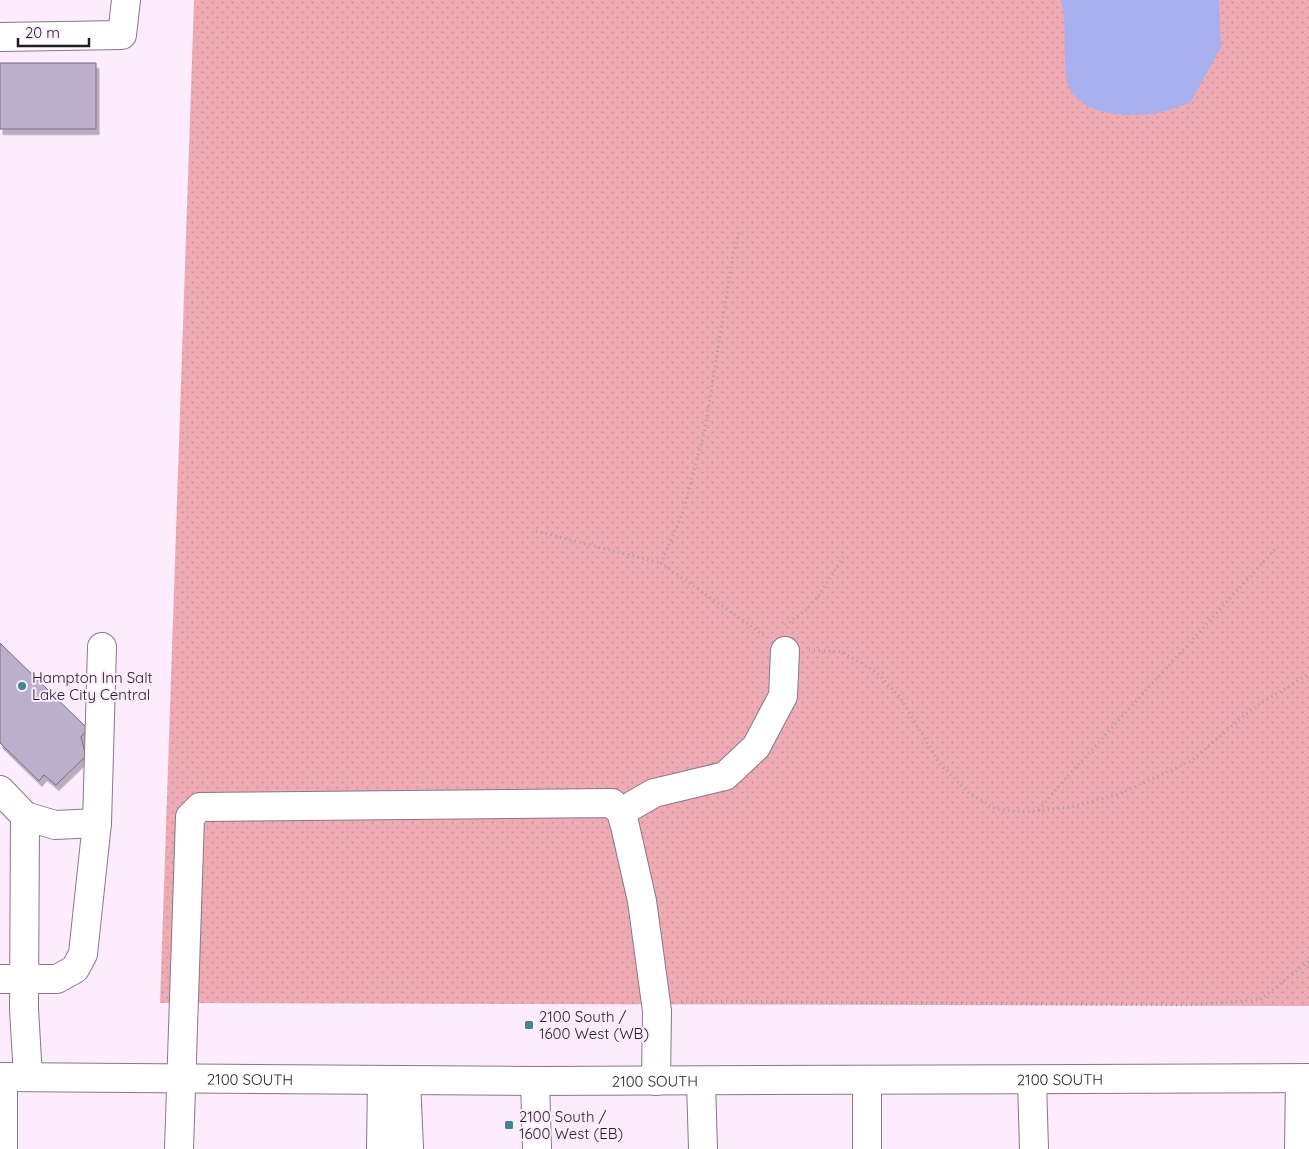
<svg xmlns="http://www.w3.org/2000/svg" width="1309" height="1149" viewBox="0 0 1309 1149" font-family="Quicksand,sans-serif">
<defs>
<pattern id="grass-dots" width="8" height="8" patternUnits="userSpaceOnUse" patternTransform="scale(1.25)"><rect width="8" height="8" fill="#efabb4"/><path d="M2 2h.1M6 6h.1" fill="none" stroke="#cd939b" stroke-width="1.8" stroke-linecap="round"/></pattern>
<filter id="shadow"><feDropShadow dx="3" dy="5.5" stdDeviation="0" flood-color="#0004"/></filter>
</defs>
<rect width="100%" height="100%" fill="#fdebfe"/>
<path fill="url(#grass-dots)" d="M194 0H1309V1006L160 1003Z"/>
<path fill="#a8b0ef" d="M1061 0H1219L1221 47 1190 103C1179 106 1168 111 1157 113 1129 118 1075 116 1067 81 1062 54 1068 27 1061 0Z"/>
<path fill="#bab0cb" stroke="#746b84" filter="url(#shadow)" d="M0 63H96V129H0Z
M0 643 88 729 81 737 86 756 56 785 44 775 39 781 0 743Z"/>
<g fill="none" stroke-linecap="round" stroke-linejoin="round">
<defs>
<g id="minor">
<path d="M0 37 122 35 126 0"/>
<path d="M0 790 25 816 55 825 97 823 102 647"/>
<path d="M621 812 654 793 725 776 756 747 783 696 785 651"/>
<path d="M25 816 24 1009 28 1077"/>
<path d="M0 979H57L75 969 83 954 97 823"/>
<path id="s1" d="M0 1077 535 1081 1309 1078"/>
<path d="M3 1077V1149"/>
<path d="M406 1080 409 1149"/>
<path d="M867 1080V1149"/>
<path d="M535 1081 537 1149"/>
<path d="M701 1081 703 1149"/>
<path d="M1032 1081 1034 1149"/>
<path d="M179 1149 190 817 200 807 612 803 621 812 625 826 642 901 657 1011 656 1081"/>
<path d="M381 1149 382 1080"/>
<path d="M1299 1149 1300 1079"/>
</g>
</defs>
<use href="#minor" stroke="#89768b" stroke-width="30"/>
<path stroke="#a99baa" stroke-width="3" stroke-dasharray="1 4" stroke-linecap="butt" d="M739 233 733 255 705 429 683 512 661 563 765 636
M536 531 661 563
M785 625 806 610 820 594 843 557
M809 650 842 652 875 671 900 697 940 764 969 793 996 809 1027 812 1072 807 1119 794 1191 761 1253 708 1309 674
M1039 810 1065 779 1277 547
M681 1001 1188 1005 1260 1000 1309 961"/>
<use href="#minor" stroke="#fff" stroke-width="28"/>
</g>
<g fill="#418692" stroke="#fdebfe" stroke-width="2">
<circle cx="22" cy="686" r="5"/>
<rect x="524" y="1020" width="10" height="10" rx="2.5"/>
<rect x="504" y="1120" width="10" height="10" rx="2.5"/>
</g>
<g text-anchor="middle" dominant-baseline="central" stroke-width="4" stroke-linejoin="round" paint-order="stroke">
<g font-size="15" fill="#231b24" stroke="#fdebfe" text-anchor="start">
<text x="32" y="677">Hampton Inn Salt<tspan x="32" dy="17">Lake City Central</tspan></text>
<text x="539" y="1016">2100 South /<tspan x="539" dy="17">1600 West (WB)</tspan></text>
<text x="519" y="1116">2100 South /<tspan x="519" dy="17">1600 West (EB)</tspan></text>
</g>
<g font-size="15" fill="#231b24" stroke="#fdebfe">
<text stroke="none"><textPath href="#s1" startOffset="250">2100 SOUTH</textPath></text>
<text stroke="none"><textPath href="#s1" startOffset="1060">2100 SOUTH</textPath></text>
<text stroke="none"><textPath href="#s1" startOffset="655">2100 SOUTH</textPath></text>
</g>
</g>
<path d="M18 38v8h71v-8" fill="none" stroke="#231b24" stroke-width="2.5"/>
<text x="25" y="38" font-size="15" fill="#231b24" stroke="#fdebfe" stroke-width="4" paint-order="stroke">20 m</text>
</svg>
